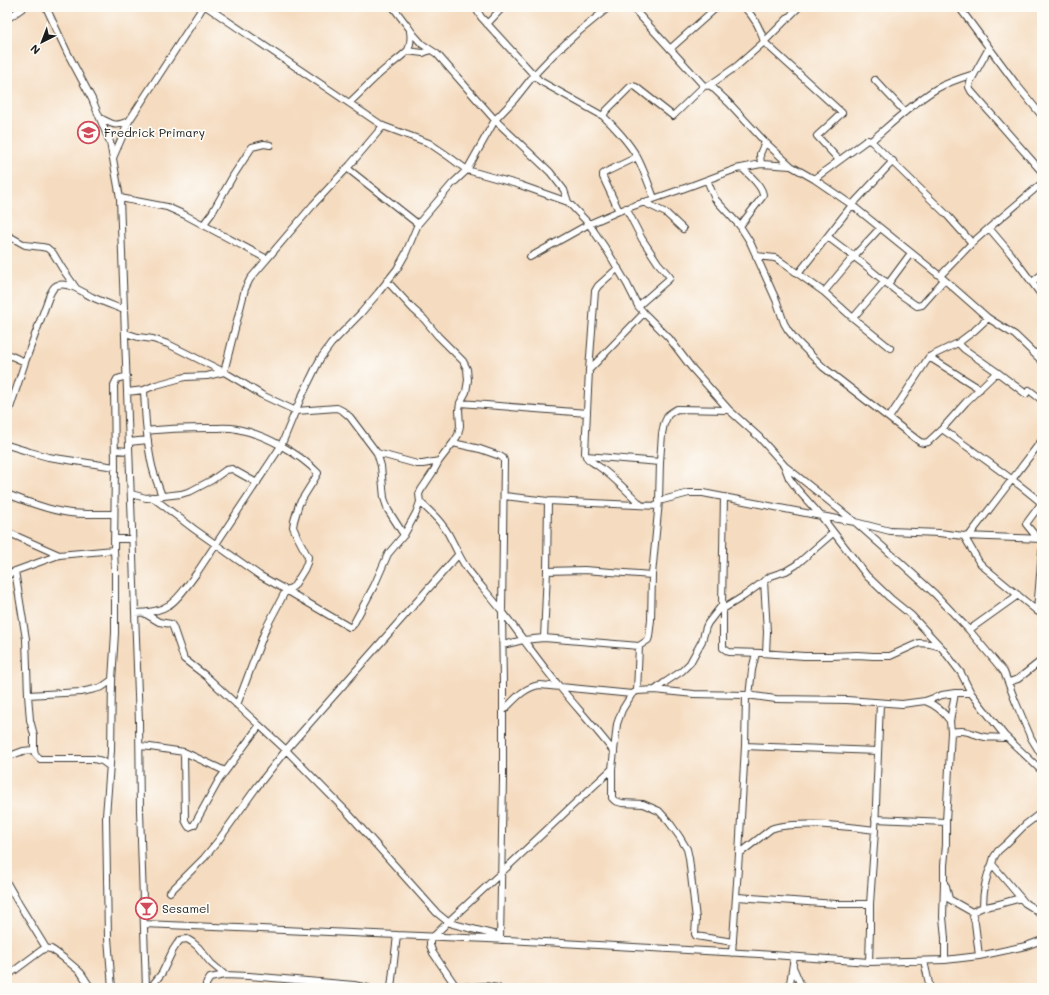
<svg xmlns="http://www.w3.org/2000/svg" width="1049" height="995" viewBox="0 0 1049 995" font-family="Mali,sans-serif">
<rect width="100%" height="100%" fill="#fdfcf7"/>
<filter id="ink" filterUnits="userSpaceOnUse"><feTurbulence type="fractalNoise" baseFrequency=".025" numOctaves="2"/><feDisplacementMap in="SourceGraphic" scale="8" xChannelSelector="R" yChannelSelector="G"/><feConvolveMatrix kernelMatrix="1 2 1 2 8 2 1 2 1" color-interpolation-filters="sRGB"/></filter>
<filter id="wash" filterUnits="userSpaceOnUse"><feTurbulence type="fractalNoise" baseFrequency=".012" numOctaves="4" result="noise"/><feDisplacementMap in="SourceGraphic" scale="16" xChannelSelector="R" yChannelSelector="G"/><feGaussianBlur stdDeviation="0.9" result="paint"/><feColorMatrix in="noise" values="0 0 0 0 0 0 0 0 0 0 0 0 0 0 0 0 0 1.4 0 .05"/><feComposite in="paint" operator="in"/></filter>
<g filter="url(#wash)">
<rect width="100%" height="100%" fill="#f5dbbf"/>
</g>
<g filter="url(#ink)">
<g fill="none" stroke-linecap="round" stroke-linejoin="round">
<defs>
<path id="minor" d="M46 7 67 52 92 99 106 133 110 142 120 198 139 722 140 811 146 988
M207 7 383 126 429 143 448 156 467 170 520 185 568 202
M393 7 409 28 414 35 422 44 437 54 495 120 550 172 564 190 568 202 589 224 608 252 627 284 638 306 644 313 669 338 691 367 729 410 759 437 784 465 789 478 797 489 821 516 855 522 890 531 939 533 964 536 1042 539
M475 7 481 17 534 75 540 81 603 116C614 126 630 144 637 157 644 170 649 185 654 198
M632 7 704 86 710 85 729 103 765 142 791 166 814 179 852 205 940 276 955 289 988 318 1015 335 1042 361
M744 7C753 16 761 29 764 42L842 113 817 136 839 160
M959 7 1016 84 1042 116
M7 19 24 7
M487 24 503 7
M989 48 970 82 969 87 971 91 1042 172
M670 49 717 7
M407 51 423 53 430 50
M875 80 905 112
M710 85 737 66 764 42 799 7
M349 103C361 92 372 80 384 70 389 66 405 54 408 50 411 44 411 38 410 31
M603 116 606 111 630 87 633 86 636 87 673 116 704 86
M100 118C114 125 114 127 129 121
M871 141C892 123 913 103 936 89 948 82 961 78 974 74
M113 158 129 121 203 7
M761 164 760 154 765 142
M347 168 418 224
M814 179 863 143 867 140 871 141 947 215 972 243
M707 180 715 199 740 226 750 242 777 302 784 323 788 330 796 340 823 367 920 442 924 443 928 442 942 429
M120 198 167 207 185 215 267 259
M643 202 666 213 683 229
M626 208 642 239 658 263 670 277 669 279 638 306
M619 211 603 177V174L606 172 637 157
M203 225 212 213 233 176 252 147 264 144 270 145
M740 226 763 196C763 186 749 175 742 168
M989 228 1011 254 1042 296
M7 235 25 245 42 247 47 248 53 253 62 268 76 288
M828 237 861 262 901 295 917 306 922 305 944 280
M756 256 775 258 780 261 824 292 853 318 890 348
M530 257 589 224 619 211 685 188 736 169 761 164 791 166
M618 268 598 286 595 291 589 370 585 453C586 460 593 462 598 466 614 477 627 491 641 505
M798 274 852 205 893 161
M940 276 972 243 989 228 1042 183
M1032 282 1042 274
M888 284 911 253
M824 292 854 256 880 228
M853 318 885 281
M125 333 138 337 153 339 168 344 224 372 241 382 262 395 296 411 337 408 343 411 350 417 377 453 381 466 384 498 388 510 404 535
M958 343 964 349 997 372 1026 394
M7 354 25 362
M1036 354 1042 348
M929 357 980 389
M589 370 644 313
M224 372 245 289 250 279 313 205 350 165 383 126
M997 372 966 402 942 429C975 452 1008 475 1039 501L1040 503V505L1026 524 1038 539
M144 390C145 413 146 437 151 461 153 473 158 485 162 496
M1029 390 1042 400
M127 392 144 390 156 385 185 377 207 376 224 372
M460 403 587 413
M7 417 25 362 50 294C52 291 53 286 58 285 69 282 82 292 92 297 103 302 114 306 124 310
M889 418 929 357 958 343 974 331 988 318
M147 431C169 428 190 428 212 428 220 428 229 427 237 429 264 434 299 453 318 473L314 480 299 504 294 521 293 527 297 536 308 557 307 563 304 570 294 586 291 588 286 590 266 628 237 705
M129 442 148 440
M453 443 480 449 500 456 503 458 504 461 502 612 503 685V779L500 940
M7 445 30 452 48 457 115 467
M115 450 129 451
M377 453 417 464H423L439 461 453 443 458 435 460 426 459 410 460 403 466 392 468 380 467 369 463 361 438 336 424 319 413 309 387 281
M586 456 660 462
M785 466 855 522 900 562 935 594 969 630 1004 672 1016 703 1031 738 1042 756
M7 494C25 501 45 509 64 512 80 515 98 514 114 514
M131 494 146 498 181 494 191 491 212 480 226 470 232 469 257 483
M504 496 548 501 658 506
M152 497 194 529 259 575 286 590 349 627H351L353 625 374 586 388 554 404 535 416 513 420 502 419 494 421 490 433 472 439 461
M724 497 722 605 723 609V648L729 652 761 653 804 656H831L857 655 873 656H890L919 643 930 644 941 647
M659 501 689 493H703L821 516 867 576 890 598 911 615 941 647 961 673 971 693 1005 736 1042 771
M420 502C432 513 444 524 451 539 457 550 461 561 469 571 480 585 491 597 502 611 521 636 539 662 559 686 577 708 597 730 614 752
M7 532 59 555
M964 536 979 562 985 568 1037 611 1042 614
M969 536 1042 440
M114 539H132
M15 571 26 639 28 695 30 720 34 735V749L35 754 40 759H94L102 761 109 766
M547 571 548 501
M7 576 15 571 59 555 114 550
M764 581 767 632 766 653
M723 609 744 596 771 576 786 571 796 565 833 533
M1037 611 1042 551
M135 613C145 613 160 611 169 605 178 600 190 582 196 574L281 446 300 400 320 359 331 344 361 313 378 293 397 269 405 255 418 224 452 184 467 170 495 120 515 99 534 75 554 54 576 34 609 7
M144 613 159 622 171 624 173 627 184 659 206 676 286 750 347 812 437 913 448 922 453 924 500 936
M969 630 1018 595
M544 638 547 571 584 570 652 575
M503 645 523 640 544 638 639 646
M1009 682 1018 679 1042 660
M655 690 664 683 682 671 690 663 702 641 706 627 708 623 722 605
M637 691 639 646 648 640 649 637 651 620 652 575 659 501 660 462 662 434 664 424 668 415 672 412 677 409 729 410
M28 695 81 692 95 689 102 687 112 680
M749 696 752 670 756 653
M925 701C936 705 943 711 950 721
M503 711C514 700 524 687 540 685L632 694 637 691 655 690 694 694 746 695 776 699 847 700 902 704 925 701 942 695 955 693H971
M951 732C969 729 970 734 985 737 991 738 998 737 1004 738L1005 736
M140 746 150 747 184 752 225 771
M745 746 878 751
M184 752 185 820 187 824 189 827 194 825 219 780 259 726
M7 757 23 751 33 750 34 749
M612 769V798L615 801 622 803 643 804 659 811 669 822 679 836 687 849 689 858 696 919 695 934 696 936 733 942
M1042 812 1025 825 1006 844 998 851 994 857 992 864 1025 903 1033 908 1042 916
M875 819 946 822
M739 854 771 829C778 826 785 826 793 825 820 823 847 826 875 830
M992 864C985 878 983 892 983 907 996 906 1008 901 1021 898
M7 883 19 904 46 948
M946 886 949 899 972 912
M170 892 204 858 218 841 256 788 286 750 458 555
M737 897 836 904H870
M144 924 488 939 759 954 869 962 945 960 979 956 1026 946 1042 940
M732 953 739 854 745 746 746 695
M979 956 975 923 972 912 983 907
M945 960V938L943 917 944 883V865L946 845V822L951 732 950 721 955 693
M924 961 930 988
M869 962 870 928V904L875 830 880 703
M793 967 802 988
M7 976 42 950C45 948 47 948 51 949 58 953 75 967 81 973 85 978 87 984 92 988
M112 988 108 938 106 816 111 751 112 680 115 633V571L114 550 115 467 114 385 117 379 127 376
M150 988 162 973 173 950 177 944 180 940 187 939 192 942 198 947 211 963 225 975
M206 988V984L210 978 225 975 249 976 354 985 368 988
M391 988 397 935
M444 988 456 986 472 987 485 986 498 988
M457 988 433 953 430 945V941L433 937 448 922 501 873 572 806 612 769 617 724 622 710 632 694
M787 988 790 983 794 957"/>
</defs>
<use href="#minor" stroke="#3d3934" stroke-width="8"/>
<use href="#minor" stroke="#fff" stroke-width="6"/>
</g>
</g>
<defs>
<symbol id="school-ring" viewBox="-11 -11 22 22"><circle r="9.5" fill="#fdfcf7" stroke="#d1495b" stroke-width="1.5"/><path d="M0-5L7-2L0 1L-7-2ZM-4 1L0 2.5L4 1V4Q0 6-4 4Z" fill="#d1495b"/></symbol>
<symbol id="bar-ring" viewBox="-11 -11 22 22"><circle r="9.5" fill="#fdfcf7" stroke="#d1495b" stroke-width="1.5"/><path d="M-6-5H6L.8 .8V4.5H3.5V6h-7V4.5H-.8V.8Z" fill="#d1495b"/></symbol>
</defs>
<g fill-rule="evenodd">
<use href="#school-ring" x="76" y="120" width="25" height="25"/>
<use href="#bar-ring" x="134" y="896" width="25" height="25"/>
</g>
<g text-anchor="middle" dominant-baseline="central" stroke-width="3.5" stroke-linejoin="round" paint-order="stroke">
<g font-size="12" fill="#1c1c1c" stroke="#fdfcf7" text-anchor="start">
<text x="104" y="132">Fredrick Primary</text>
<text x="162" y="908">Sesamel</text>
</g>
</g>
<rect width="1049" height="995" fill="none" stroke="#fdfcf7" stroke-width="24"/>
<g transform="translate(42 42) rotate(222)" stroke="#fdfcf7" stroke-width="3" paint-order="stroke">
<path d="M0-3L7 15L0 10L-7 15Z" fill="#1c1c1c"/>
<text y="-6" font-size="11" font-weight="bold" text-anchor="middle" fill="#1c1c1c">N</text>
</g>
</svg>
